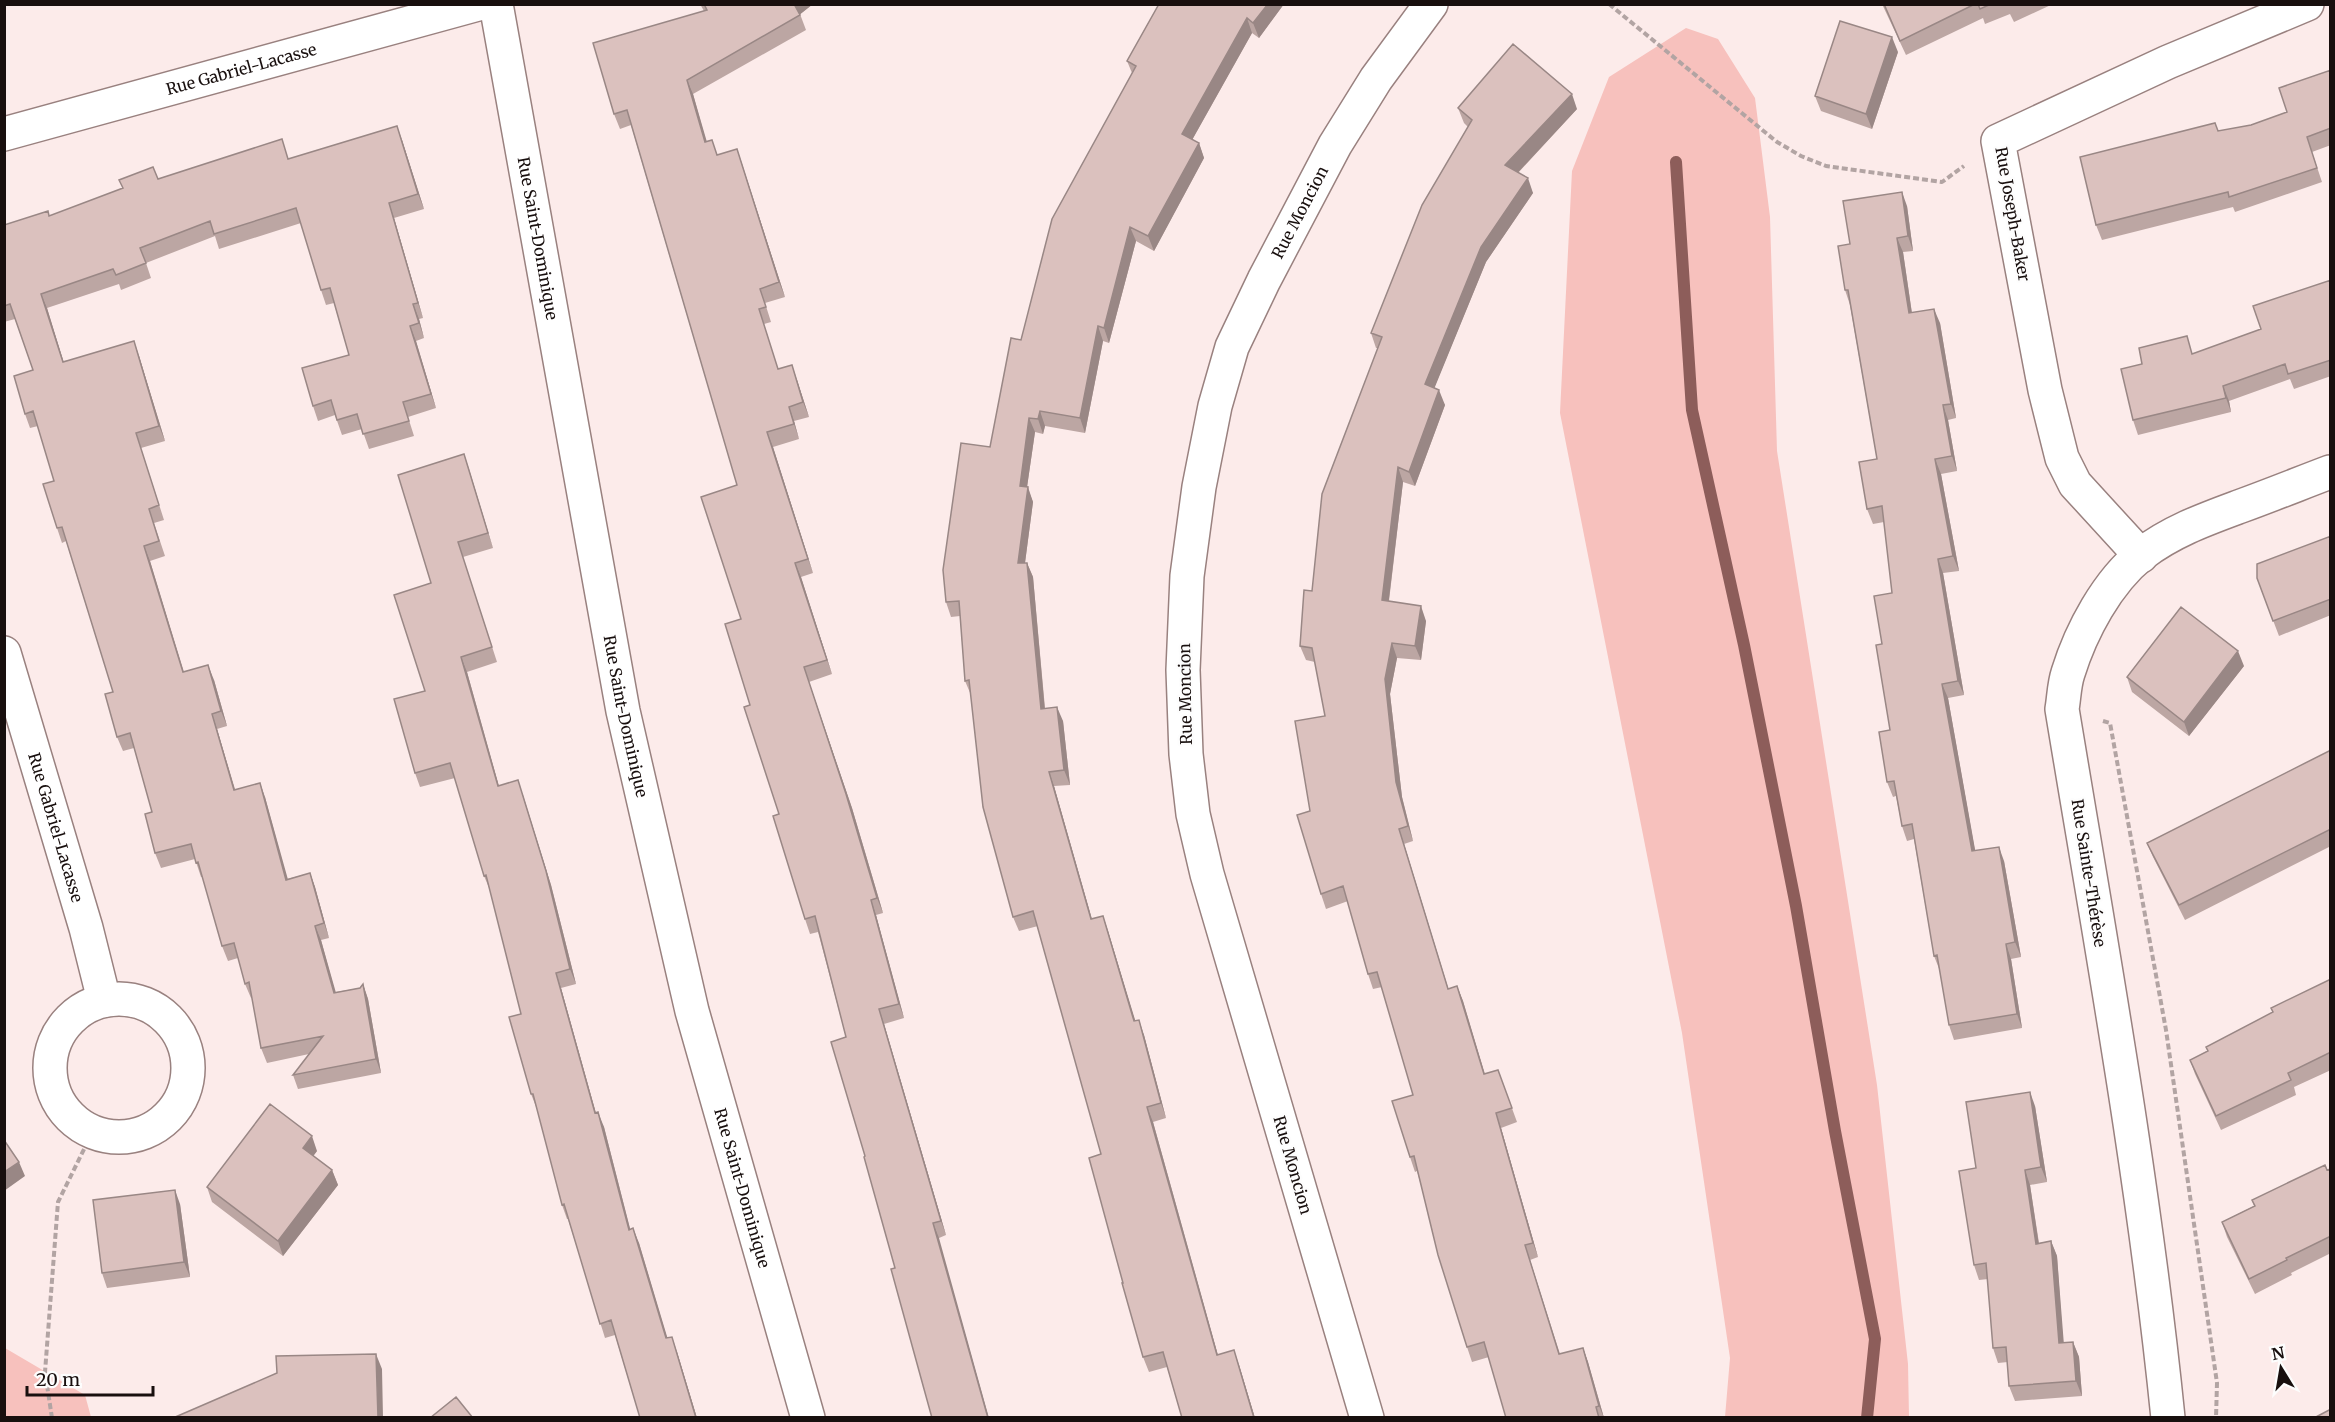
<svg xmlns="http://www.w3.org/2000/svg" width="2335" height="1422" viewBox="0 0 2335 1422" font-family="Merriweather,serif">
<rect width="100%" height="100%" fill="#fcebea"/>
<path fill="#f7c1bd" d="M1686 28 1718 39 1755 98 1770 217 1777 451 1877 1085 1908 1364 1909 1417H1725L1730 1358 1682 1033 1560 413 1572 171 1609 77Z
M5 1348 85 1395 91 1417H5Z"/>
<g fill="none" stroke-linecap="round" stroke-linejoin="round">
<path stroke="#8d5d5a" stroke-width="12" d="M1676 162 1692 410 1744 645 1796 906 1835 1131 1875 1339 1867 1418"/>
<defs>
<g id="minor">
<path id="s1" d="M496 4 623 711 692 1011 808 1418"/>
<path id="s2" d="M4 134 478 4"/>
<path d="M2141 556 2075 484 2062 458 2045 390 1998 141 2168 62 2307 4"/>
<path id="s3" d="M4 653 86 928 104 1000"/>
<circle cx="119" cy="1068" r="69"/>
<path id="s4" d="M1367 1418 1207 874 1193 814 1186 754 1183 670 1187 576 1199 487 1215 406 1232 347 1264 280 1335 145 1376 79 1431 4"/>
<path d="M2168 1418C2144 1180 2101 945 2062 709 2064 698 2064 685 2068 673 2081 631 2107 582 2142 554 2172 531 2206 519 2241 506 2271 495 2301 483 2330 472"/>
</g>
</defs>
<use href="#minor" stroke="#99817f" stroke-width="36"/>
<path stroke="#b2a4a3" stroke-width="4" stroke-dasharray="6 3" stroke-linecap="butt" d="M1609 4 1777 142 1801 156 1826 166 1942 182 1964 166
M2103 721 2110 723 2166 1030 2217 1383 2216 1418
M52 1418 45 1372 58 1202 93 1131"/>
<use href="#minor" stroke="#fff" stroke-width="33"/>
</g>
<path fill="#bca6a3" d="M700 4H813L800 14 806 30 693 94 706 141 717 155 737 149 742 164 785 297 765 303 771 322 764 324 778 369 797 380 809 417 794 421 799 439 773 447 813 573 801 577 832 674 809 682 852 808 883 913 876 915 904 1018 884 1024 946 1235 939 1238 895 1268 865 1156 846 1037 818 932 810 934 805 919 779 814 750 705 741 619 737 485 631 125 620 129 614 114 704 11Z
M1159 4H1284L1259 38 1252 33 1192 140 1199 143 1204 158 1154 251 1136 241 1109 343 1103 341 1085 433 1045 426 1043 434 1035 432 1027 487 1033 502 1025 563H1027L1033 577 1045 708 1063 721 1070 785 1054 786 1092 919 1103 916 1108 931 1135 1021 1144 1035 1166 1118 1153 1122 1218 1355 1239 1365 1255 1418H1182L1167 1367 1149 1372 1143 1357 1123 1283 1101 1154 1038 926 1019 931 1013 917 971 695 965 681 960 616 951 617 946 602 990 447 1021 340 1132 73 1127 61Z
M1882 4H2053L2014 22 2010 14 1985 24 1983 18 1906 55Z
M1898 52 1872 129 1821 111 1815 96Z
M2331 70V145L2312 152 2322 182 2235 212 2233 207 2102 240 2096 225 2218 131 2251 125 2287 112Z
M1458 108 1577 109 1518 173 1533 193 1486 262 1434 388 1445 405 1415 486 1403 482 1389 601 1426 621 1421 660 1397 658 1390 694 1402 797 1413 841 1404 844 1448 989 1457 986 1463 1001 1485 1074 1498 1070 1517 1122 1501 1128 1538 1257 1530 1260 1560 1354 1583 1348 1588 1362 1604 1418H1506L1489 1357 1472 1362 1467 1347 1417 1171 1415 1172 1410 1157 1413 1095 1382 987 1373 989 1368 974 1348 901 1326 909 1321 894 1310 811 1325 716 1315 662 1306 660 1300 646 1312 591 1378 348H1376L1371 333 1468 127 1464 123Z
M402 140 424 209 394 218 423 318 419 319 424 338 416 341 436 408 408 417 414 436 369 449 362 429 342 435 335 415 318 421 313 406 349 355 334 303 326 305 321 290 301 223 219 249 215 236 146 263 151 278 121 290 119 284 47 308 63 361 139 356 165 441 141 448 164 520 154 523 165 556 150 561 184 672 214 680 227 726 217 729 235 789 265 797 287 879 310 873 315 887 329 938 321 940 335 992 360 988 363 984 368 999 381 1073 298 1089 293 1075 309 1054 267 1063 261 1048 252 998H251L245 984 238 958 228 961 222 946 203 877H201L195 859 161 868 155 853 152 812 134 748 123 751 117 737 113 692 66 541 62 543 57 528 54 481 38 426 30 428 25 414 33 370 15 319 4 322V225L49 216 158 179 289 159Z
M1907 206 1913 251 1903 252 1912 313 1940 323 1956 418 1948 420 1957 471 1941 474 1959 571 1943 573 1964 695 1948 698 1975 851 2004 861 2021 957 2011 959 2022 1028 1954 1040 1949 1025 1940 971 1934 956 1914 839 1907 841 1902 826 1896 796 1893 797 1887 782 1890 730 1882 644 1892 593 1884 522 1873 524 1867 509 1877 459 1850 305 1845 290 1850 244Z
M2331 280V376L2294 389 2290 379 2229 401 2231 412 2138 435 2133 420 2142 364 2193 354 2261 329Z
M464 454 493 548 463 557 497 662 467 672 499 786 523 795 551 885 576 984 561 988 596 1113 604 1127 630 1229 639 1243 667 1338 677 1352 697 1418H640L615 1335 605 1338 568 1219H567L562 1205 537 1109 531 1094 521 1014 490 890 484 876 455 778 420 787 415 773 425 691 431 583Z
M2331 536V615L2279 636 2257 578Z
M2244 666 2189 736 2132 692 2127 677Z
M2331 750V846L2185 920 2153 857 2147 843Z
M2331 979V1070L2294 1087 2296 1095 2221 1130 2195 1074 2190 1060 2207 1051Z
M2035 1106 2047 1182 2030 1185 2039 1243 2051 1241 2057 1256 2063 1343 2073 1342 2079 1357 2082 1396 2015 1401 2009 1386 2008 1362 1998 1363 1993 1348 1988 1279 1979 1280 1974 1265 1976 1168Z
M317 1151 313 1156 332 1170 338 1185 283 1256 212 1202 207 1187Z
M2331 1169V1253L2291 1273 2292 1275 2255 1294 2227 1237 2222 1222 2254 1206 2252 1200Z
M180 1204 190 1277 107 1288 102 1273Z"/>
<path fill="#998785" d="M794 4H813L798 16Z
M1268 4H1284L1259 38 1253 23Z
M1247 18 1252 33 1187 149 1182 134Z
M1892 37 1898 52 1872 129 1866 114Z
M687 80 693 94 711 156 705 142Z
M1572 94 1577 109 1511 180 1505 165Z
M397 126 402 140 424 209 418 194Z
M1199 143 1204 158 1154 251 1148 236Z
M737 149 742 164 785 297 779 282Z
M1528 178 1533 193 1486 262 1430 399 1425 384 1481 247Z
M1902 192 1907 206 1913 251 1908 236Z
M389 203 394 218 423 318 418 303Z
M1130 227 1136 241 1109 343 1104 328Z
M1897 238 1903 252 1914 328 1909 313Z
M41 294 47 308 68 376 63 362Z
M413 304 419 319 424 338 419 323Z
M1934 309 1940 323 1956 418 1951 404Z
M410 326 416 341 436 408 431 394Z
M1098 326 1103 341 1085 433 1080 418Z
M134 341 139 356 165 441 159 426Z
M792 365 797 380 809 417 803 402Z
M2223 386 2229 401 2231 412 2226 398Z
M1439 390 1445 405 1415 486 1409 472Z
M1943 405 1948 420 1957 471 1952 456Z
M789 407 794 421 799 439 794 424Z
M1040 411 1045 426 1043 434 1038 419Z
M1029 418 1035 432 1025 501 1020 486Z
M767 432 773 447 813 573 808 559Z
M464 454 469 469 493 548 488 533Z
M1935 459 1941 474 1959 571 1953 556Z
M1398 467 1403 482 1387 615 1382 600Z
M1028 487 1033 502 1023 578 1018 563Z
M144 546 150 561 188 687 183 672Z
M1938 559 1943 573 1964 695 1958 681Z
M795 563 801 577 832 674 827 660Z
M1027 563 1033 577 1046 723 1041 709Z
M1421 606 1426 621 1421 660 1415 646Z
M1392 643 1397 658 1390 694 1402 797 1413 841 1408 826 1396 782 1385 679Z
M2238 651 2244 666 2189 736 2184 722Z
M461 657 467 672 503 801 498 786Z
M208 665 214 680 227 726 221 711Z
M809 682 852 808 883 913 877 898Z
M1942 684 1948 698 1978 866 1972 851Z
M1057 707 1063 721 1070 785 1064 770Z
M212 714 217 729 239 804 234 790Z
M1049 772 1054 786 1096 934 1091 919Z
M518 780 551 885 576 984 570 969Z
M260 783 265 797 292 894 286 880Z
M1399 829 1404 844 1453 1004 1448 989Z
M1999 847 2004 861 2021 957 2015 942Z
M310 873 315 887 329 938 324 923Z
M871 900 876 915 904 1018 899 1004Z
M1103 916 1108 931 1140 1036 1134 1021Z
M315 926 321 940 340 1007 334 993Z
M2006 944 2011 959 2022 1028 2017 1014Z
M556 973 561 988 600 1128 595 1113Z
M363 984 368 999 381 1073 376 1059Z
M1457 986 1463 1001 1489 1089 1484 1074Z
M879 1009 884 1024 946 1235 941 1221Z
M1139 1020 1144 1035 1166 1118 1161 1103Z
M2030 1092 2035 1106 2047 1182 2041 1167Z
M1147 1107 1153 1122 1222 1370 1217 1355Z
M598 1112 604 1127 634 1244 629 1230Z
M1496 1113 1501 1128 1538 1257 1533 1243Z
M312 1136 317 1151 308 1163 303 1148Z
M19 1162 25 1176 4 1191V1172Z
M332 1170 338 1185 283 1256 278 1241Z
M2025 1170 2030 1185 2041 1259 2036 1244Z
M175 1190 180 1204 190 1277 184 1262Z
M933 1223 939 1238 989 1418H988Z
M633 1228 639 1243 672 1353 666 1338Z
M2051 1241 2057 1256 2065 1358 2059 1343Z
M1525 1245 1530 1260 1564 1369 1559 1354Z
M672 1337 677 1352 697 1418H696Z
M2073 1342 2079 1357 2082 1396 2076 1381Z
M1583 1348 1588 1362 1604 1418 1599 1406Z
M1234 1350 1239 1365 1255 1418H1254Z
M376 1354 382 1369 383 1418H378Z"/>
<path fill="#dbc1be" stroke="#998785" stroke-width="1.5" d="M704 4H794L800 15 687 80 705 142 712 140 717 155 737 149 779 282 760 289 766 307 759 309 778 369 792 365 803 402 789 407 794 424 767 432 808 559 795 563 827 660 804 667 846 794 877 898 871 900 899 1004 879 1009 941 1221 933 1223 988 1418H932L924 1389 891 1269 895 1268 864 1157 865 1156 831 1042 846 1037 815 916 805 919 773 816 779 814 744 707 750 705 725 624 741 619 701 497 737 485 627 110 614 114 593 43 707 10Z
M1159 4H1268L1253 23 1247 18 1182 134 1199 143 1148 236 1130 227 1104 328 1098 326 1080 418 1040 411 1038 419 1029 418 1020 486 1028 487 1018 563H1027L1041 709 1057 707 1064 770 1049 772 1091 919 1103 916 1134 1021 1139 1020 1161 1103 1147 1107 1217 1355 1234 1350 1254 1418H1182L1163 1352 1143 1357 1122 1283H1123L1089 1158 1101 1154 1033 911 1013 917 983 807 969 680 965 681 959 601 946 602 943 570 961 443 990 447 1011 338 1021 340 1052 219 1136 66 1127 61Z
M1884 4H1975L1900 41Z
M1978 4H1991L1980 9Z
M1840 21 1892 37 1866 114 1815 96Z
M1513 44 1572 94 1505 165 1528 178 1481 247 1425 384 1439 390 1409 472 1398 467 1382 600 1421 606 1415 646 1392 643 1385 679 1396 782 1408 826 1399 829 1448 989 1457 986 1484 1074 1498 1070 1512 1108 1496 1113 1533 1243 1525 1245 1559 1354 1583 1348 1599 1406 1596 1407 1599 1418H1506L1484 1342 1467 1347 1438 1255 1414 1156 1410 1157 1392 1101 1413 1095 1377 972 1368 974 1343 886 1321 894 1297 815 1310 811 1295 721 1325 716 1312 648 1300 646 1304 590 1312 591 1322 494 1382 337 1371 333 1422 205 1472 120 1458 108Z
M2331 70V128L2307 137 2317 168 2229 197 2228 192 2096 225 2080 157 2215 123 2218 131 2251 125 2287 112 2279 88Z
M397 126 418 194 389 203 418 303 413 304 419 323 410 326 431 394 403 402 409 421 363 434 357 414 337 420 331 400 313 406 302 368 349 355 330 288 321 290 296 208 214 234 210 221 140 248 146 263 116 275 113 269 41 294 63 362 134 341 159 426 136 433 159 505 149 509 159 541 144 546 183 672 208 665 221 711 212 714 234 790 260 783 286 880 310 873 324 923 315 926 334 993 360 988 363 984 376 1059 293 1075 323 1036 261 1048 249 982 245 984 234 943 222 946 198 862 196 863 191 844 155 853 145 814 152 812 130 733 117 737 105 694 113 692 62 527 57 528 43 484 54 481 33 411 25 414 14 376 33 370 10 304 4 306V225L48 211 49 216 123 188 119 180 153 167 158 179 282 139 288 159Z
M1902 192 1908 236 1897 238 1909 313 1934 309 1951 404 1943 405 1952 456 1935 459 1953 556 1938 559 1958 681 1942 684 1972 851 1999 847 2015 942 2006 944 2017 1014 1949 1025 1937 955 1934 956 1912 824 1902 826 1894 781 1887 782 1879 732 1890 730 1876 645 1882 644 1874 596 1892 593 1882 506 1867 509 1859 462 1877 459 1848 290H1845L1838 246 1850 244 1843 201Z
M2331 280V360L2288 374 2285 364 2223 386 2226 398 2133 420 2121 369 2142 364 2139 348 2187 336 2192 354 2261 329 2253 306Z
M464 454 488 533 458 542 492 647 461 657 498 786 518 780 546 871 570 969 556 973 595 1113 598 1112 629 1230 633 1228 666 1338 672 1337 696 1418H640L611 1320 600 1324 564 1204 562 1205 533 1094H531L509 1017 521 1014 486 875 484 876 450 763 415 773 394 699 425 691 394 595 431 583 398 475Z
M2331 536V599L2273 621 2257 578V564Z
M2181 607 2238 651 2184 722 2127 677Z
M2331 750V829L2179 905 2147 843Z
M2331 979V1052L2288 1073 2291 1080 2216 1116 2190 1060 2208 1051 2206 1047 2273 1012 2271 1008Z
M2030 1092 2041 1167 2025 1170 2036 1244 2051 1241 2059 1343 2073 1342 2076 1381 2009 1386 2006 1347 1993 1348 1986 1263 1974 1265 1959 1171 1976 1168 1966 1102Z
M270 1104 312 1136 303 1148 332 1170 278 1241 207 1187Z
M4 1140 19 1162 4 1172Z
M2325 1165 2327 1170 2331 1169V1236L2286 1258 2287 1260 2249 1279 2222 1222 2255 1206 2252 1200Z
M175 1190 184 1262 102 1273 93 1200Z
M376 1354 378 1418H173L277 1373 276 1356Z
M456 1397 473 1418H430Z
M2331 1409V1418H2314Z"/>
<g text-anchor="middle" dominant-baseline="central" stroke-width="5" stroke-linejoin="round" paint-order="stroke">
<g font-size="16" fill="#180f0e" stroke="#fdfdfd">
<text stroke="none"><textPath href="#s2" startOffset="246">Rue Gabriel-Lacasse</textPath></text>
<text stroke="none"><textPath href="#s4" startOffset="1252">Rue Moncion</textPath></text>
<text transform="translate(2013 214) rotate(80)">Rue Joseph-Baker</text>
<text stroke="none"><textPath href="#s1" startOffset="238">Rue Saint-Dominique</textPath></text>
<text transform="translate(1185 694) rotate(-91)">Rue Moncion</text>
<text stroke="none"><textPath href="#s1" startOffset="724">Rue Saint-Dominique</textPath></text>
<text stroke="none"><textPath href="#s3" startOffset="182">Rue Gabriel-Lacasse</textPath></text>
<text transform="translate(2089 873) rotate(81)">Rue Sainte-Thérèse</text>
<text transform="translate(1293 1165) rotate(74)">Rue Moncion</text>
<text stroke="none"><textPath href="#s1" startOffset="1210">Rue Saint-Dominique</textPath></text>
</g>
</g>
<rect width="2335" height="1422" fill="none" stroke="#180f0e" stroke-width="12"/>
<g transform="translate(2281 1368) rotate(349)" stroke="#fdfdfd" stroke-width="4.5" paint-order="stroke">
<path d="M0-4.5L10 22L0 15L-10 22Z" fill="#180f0e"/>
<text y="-9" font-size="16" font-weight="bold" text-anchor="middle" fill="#180f0e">N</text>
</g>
<path d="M27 1386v9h126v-9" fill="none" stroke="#180f0e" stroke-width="3"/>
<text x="36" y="1386" font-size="18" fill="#180f0e" stroke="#fdfdfd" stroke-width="4.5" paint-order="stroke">20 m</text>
</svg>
